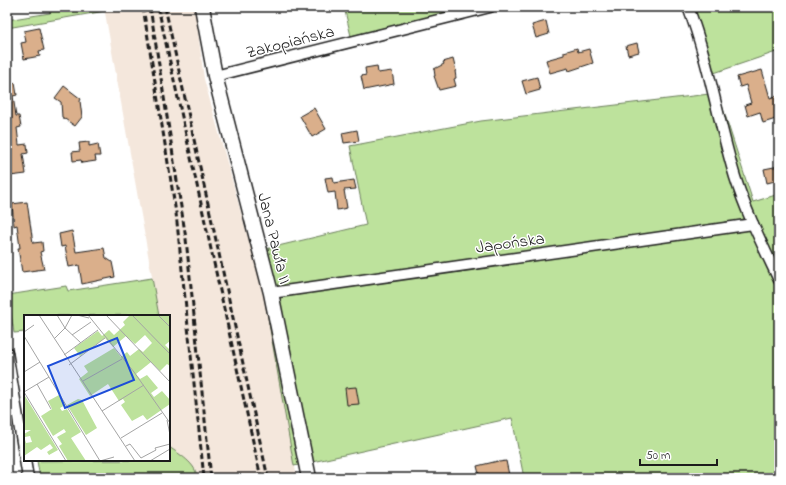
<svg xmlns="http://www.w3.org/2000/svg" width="786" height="485" viewBox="0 0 786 485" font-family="'Indie Flower',sans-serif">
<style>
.built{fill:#f4e7dc}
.green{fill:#bde29c;stroke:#6c7f5c}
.building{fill:#daaf8b;stroke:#1c1c1c}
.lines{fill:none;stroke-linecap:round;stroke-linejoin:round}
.street-casing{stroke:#1c1c1c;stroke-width:13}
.secondary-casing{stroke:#1c1c1c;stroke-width:17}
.street{stroke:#fff;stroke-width:10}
.secondary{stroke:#fff;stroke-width:14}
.rail{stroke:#1c1c1c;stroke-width:3;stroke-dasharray:6 3;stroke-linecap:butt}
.labels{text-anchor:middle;stroke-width:3;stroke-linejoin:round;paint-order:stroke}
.street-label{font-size:17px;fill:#1c1c1c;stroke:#fff}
.inset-road{fill:none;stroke:#a4a4a4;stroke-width:1}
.view{fill:#1d4ed8;fill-opacity:0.15;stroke:#1d4ed8;stroke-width:2}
.inset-edge{fill:none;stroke:#1c1c1c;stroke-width:2}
</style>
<rect width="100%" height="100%" fill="#fff"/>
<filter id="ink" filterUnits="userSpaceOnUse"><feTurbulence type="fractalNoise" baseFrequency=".025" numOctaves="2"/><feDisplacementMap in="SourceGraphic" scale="8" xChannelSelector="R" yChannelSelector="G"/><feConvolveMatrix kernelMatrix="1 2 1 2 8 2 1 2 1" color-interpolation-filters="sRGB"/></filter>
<g filter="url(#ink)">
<polygon class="built" points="104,7 195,7 204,79 264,295 297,478 197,478 197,473 189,463 169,447 169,316 159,316"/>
<g class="green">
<polygon points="50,7 104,7 105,11 7,28 7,20 50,13"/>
<polygon points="344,7 470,7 351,36"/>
<polygon points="692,7 779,7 779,51 714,73"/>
<polygon points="718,93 753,202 779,194 779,478 524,478 512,418 294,466 264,295 253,252 366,225 350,146 481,121"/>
<polygon points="152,278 159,316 141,316 140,315 25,316 25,332 14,333 8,295 66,286 68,291"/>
<path d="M 169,447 C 179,454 197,464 197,478 L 40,478 L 37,461 L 169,460 Z"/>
</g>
<g class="building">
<polygon points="546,21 549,34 536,38 532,25"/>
<polygon points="39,28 44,50 39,51 40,56 24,59 21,43 26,42 24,31"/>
<polygon points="637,43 639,52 628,55 626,46"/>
<polygon points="577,48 578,52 589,49 593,63 569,71 568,68 550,73 546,60 564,55 564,52"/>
<polygon points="453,59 456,71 455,71 456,78 454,79 456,86 439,90 434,76 435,76 434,69 444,64 443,62"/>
<polygon points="377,66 378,73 392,71 394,84 364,90 361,76 366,75 365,68"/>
<polygon points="762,70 770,98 779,95 779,118 763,123 760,112 748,116 745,105 751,103 746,85 740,87 737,77"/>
<polygon points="537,77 540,90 526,94 522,81"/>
<polygon points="15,83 17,95 13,96 16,116 19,116 21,127 17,128 19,145 27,144 28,153 23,154 26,174 10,176 9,169 7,169 7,84"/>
<polygon points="64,86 81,99 80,101 82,117 75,126 62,117 61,102 55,98"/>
<polygon points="314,108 326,129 312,137 300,116"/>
<polygon points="357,130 359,141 344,143 342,133"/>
<polygon points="89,142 89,146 98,144 100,156 95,156 96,161 82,163 81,160 73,161 72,152 80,151 79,143"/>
<polygon points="779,166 779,180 767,183 764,169"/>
<polygon points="333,177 334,183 354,180 356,189 344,190 347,208 337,210 335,192 328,193 325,178"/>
<polygon points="27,202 33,243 42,242 43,251 40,252 44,269 22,272 18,248 20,248 17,225 14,226 12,204"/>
<polygon points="72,231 76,252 104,248 106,258 112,262 115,277 82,284 79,265 69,267 65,246 61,247 59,234"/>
<polygon points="356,387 359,404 347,405 345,388"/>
<polygon points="498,461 499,462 506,461 509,475 480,478 477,466"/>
</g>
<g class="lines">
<g class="street-casing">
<g id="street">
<path d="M 688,7 C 709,62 718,121 735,177 C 746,212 763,246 779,280"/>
<polyline points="215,76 490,7"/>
<polyline points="271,293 753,224"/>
<polyline points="7,352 28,478"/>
</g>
</g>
<g class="secondary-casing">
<polyline id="secondary" points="202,7 215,76 271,293 309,478"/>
</g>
<use href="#street" class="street"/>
<use href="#secondary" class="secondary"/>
<g class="rail">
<polyline points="143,7 176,213 204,478"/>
<polyline points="150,7 186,239 211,478"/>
<polyline points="158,7 261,478"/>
<polyline points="165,7 268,478"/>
</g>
</g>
</g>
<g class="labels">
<g class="street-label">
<text transform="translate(290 41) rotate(-14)" y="6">Zakopiańska</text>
<text transform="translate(275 238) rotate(76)" y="6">Jana Pawła II</text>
<text transform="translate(510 242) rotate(-8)" y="6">Japońska</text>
</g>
</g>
<g transform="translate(24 315)">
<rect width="146" height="146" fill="#fff"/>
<path d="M 106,0 L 146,0 L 146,26 L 141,30 L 146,35 L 146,51 L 143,49 L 136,56 L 127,47 L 112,59 L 116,64 L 123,60 L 134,73 L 127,78 L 130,82 L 138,76 L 146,85 L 146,89 L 123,105 L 119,100 L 108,106 L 97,90 L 101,87 L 99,84 L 95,86 L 84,69 L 66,81 L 55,64 L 64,57 L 60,51 L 90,33 L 97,42 L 103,37 L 106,41 L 115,34 L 119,37 L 128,28 L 121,20 L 111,29 L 102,21 L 89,32 L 81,23 L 56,41 L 50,33 L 74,16 L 78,21 L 85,15 L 90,20 L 101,10 L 99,7 ZM 35,80 L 41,90 L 36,93 L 38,96 L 43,94 L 57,117 L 47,123 L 62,146 L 44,146 L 35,131 L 38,129 L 33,122 L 42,117 L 40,114 L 29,121 L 17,101 L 28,94 L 24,86 ZM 1,81 L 34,135 L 25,140 L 23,137 L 29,133 L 26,129 L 17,135 L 13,132 L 0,141 L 0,121 L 2,128 L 8,127 L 6,121 L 1,122 L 0,119 L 7,115 L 0,115 ZM 54,84 L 58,85 L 73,113 L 62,120 L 43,90 Z" fill="#bde29c"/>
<path class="inset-road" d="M 15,0 L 111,146M 33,0 L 41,13 L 57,28M 53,0 L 65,3M 64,0 L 110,57 L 146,108M 82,0 L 146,67M 108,0 L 146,39M 134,0 L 146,12M 0,17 L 10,10M 48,20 L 67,7M 0,21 L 76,146M 30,24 L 41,13 L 48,0M 40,40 L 74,15M 45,50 L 81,23M 0,57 L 16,47M 59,66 L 98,44M 13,69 L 27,94M 0,77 L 25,62M 0,77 L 42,146M 78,96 L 120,70M 143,105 L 146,120M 97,123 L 138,98M 102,131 L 106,129 L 117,143 L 132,135 L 131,133 L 146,129M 76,146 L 90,142M 126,146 L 146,134"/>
<path class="view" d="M 93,23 L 110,65 L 41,93 L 24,51 Z"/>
<rect width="146" height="146" class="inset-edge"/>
</g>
<rect width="786" height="485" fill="none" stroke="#fff" stroke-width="24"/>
<rect x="12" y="12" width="762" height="461" fill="none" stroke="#1c1c1c" stroke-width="1.5" filter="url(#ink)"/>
<path d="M640 459v6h77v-6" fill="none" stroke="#1c1c1c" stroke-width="2"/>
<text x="646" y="459" font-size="12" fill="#1c1c1c" stroke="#ffffff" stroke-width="3" paint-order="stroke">50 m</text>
</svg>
